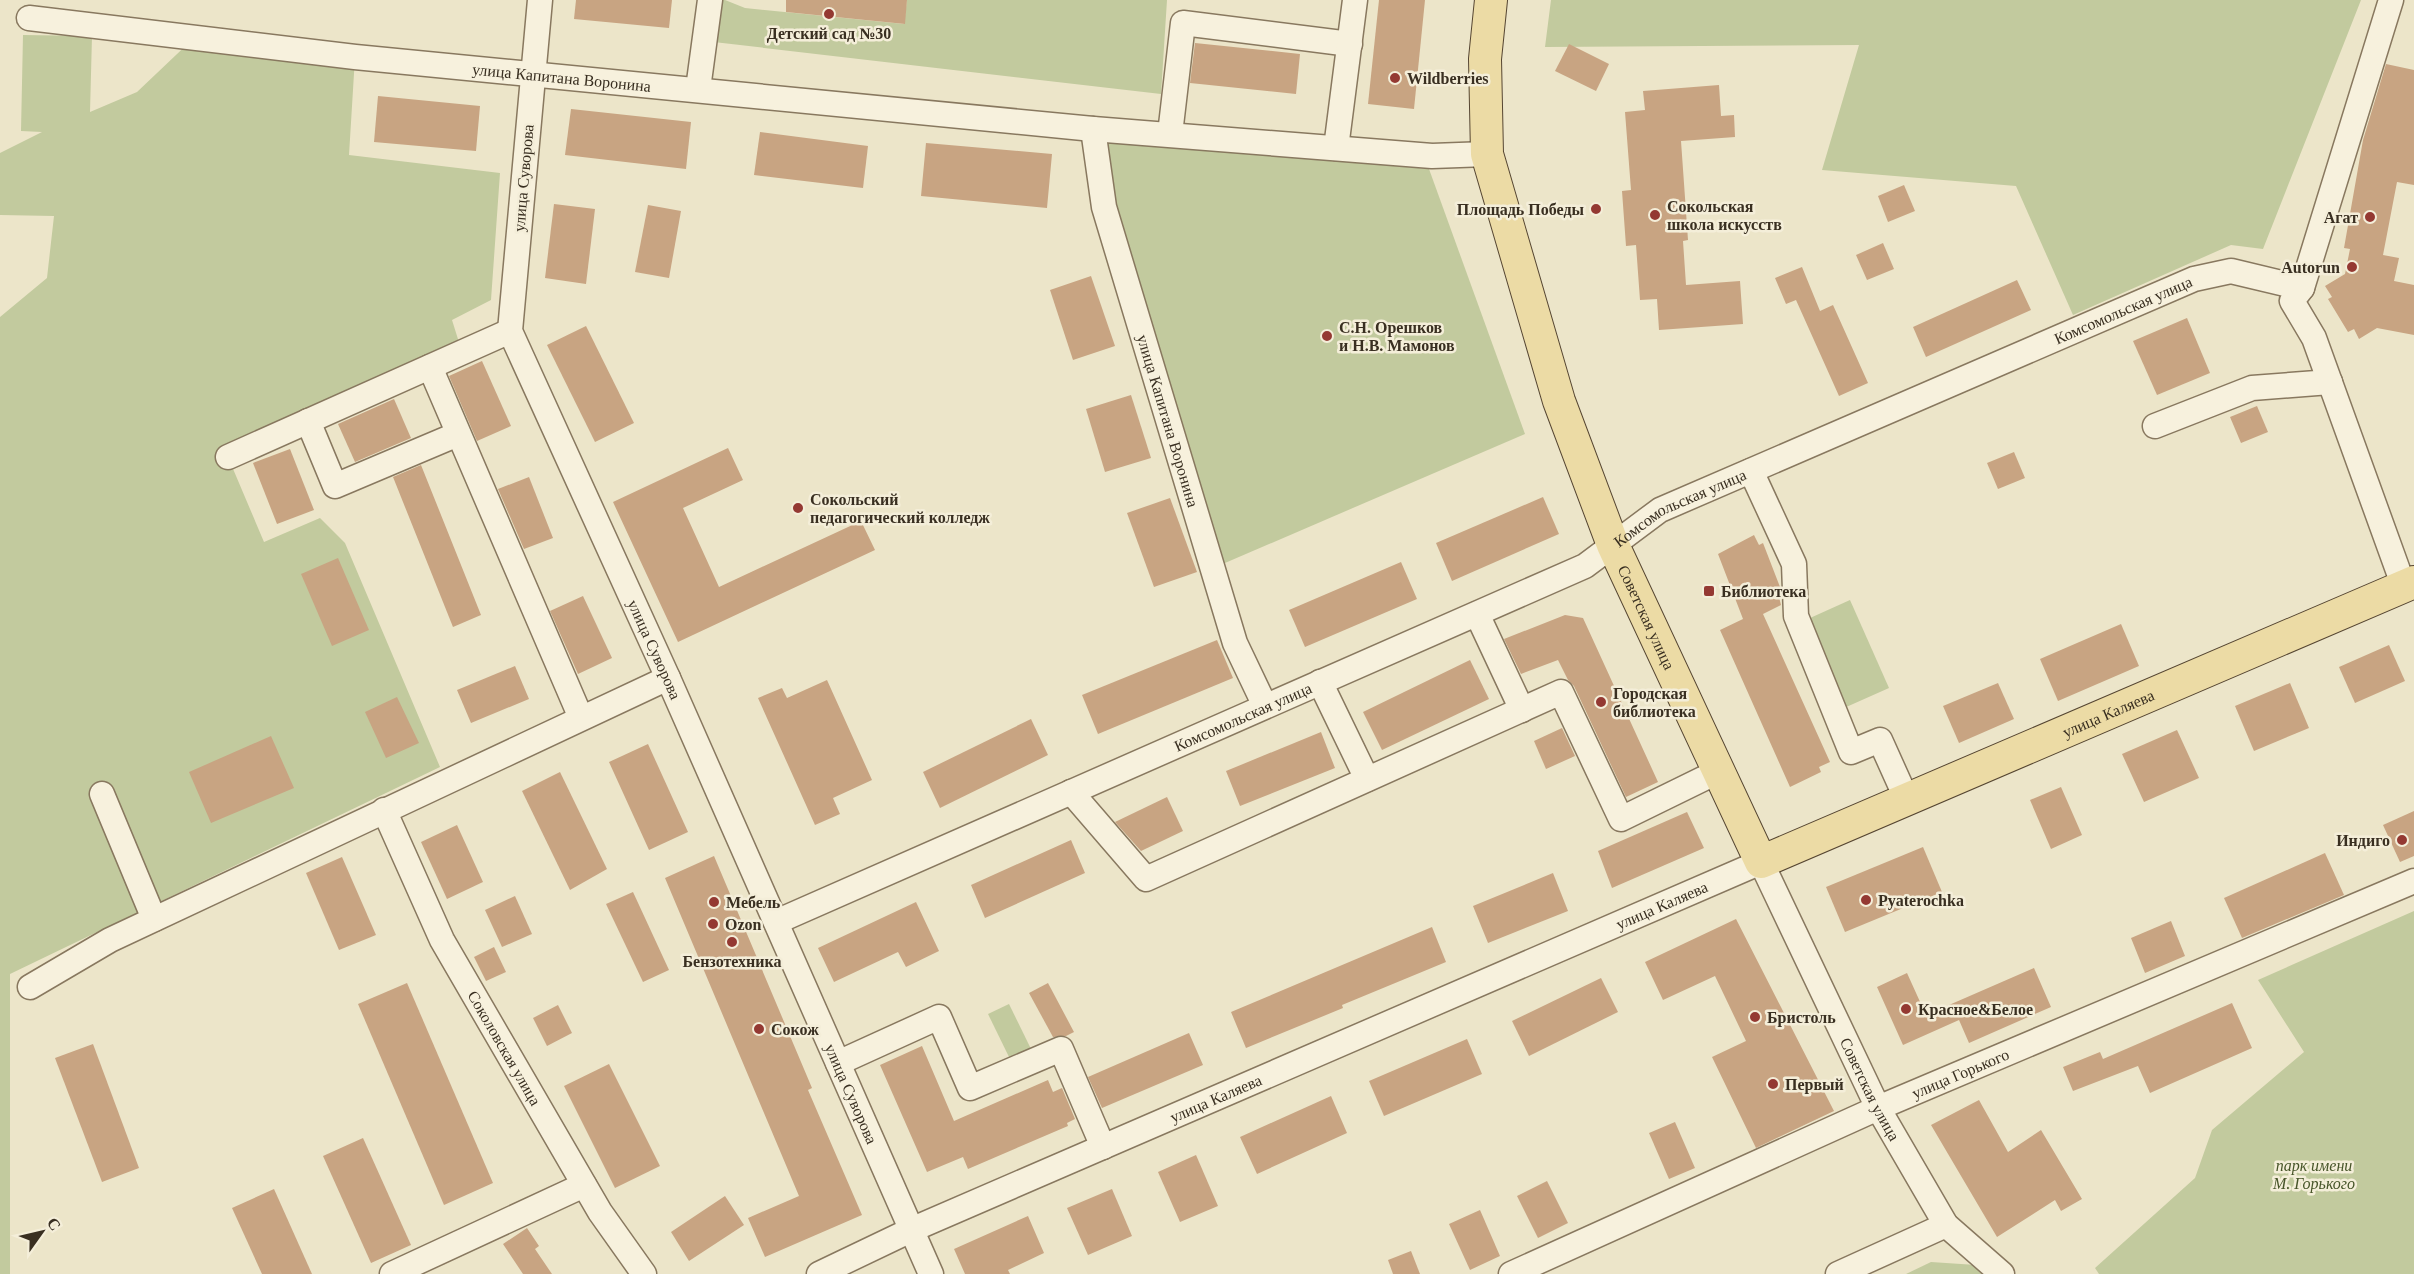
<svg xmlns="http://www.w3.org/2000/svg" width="2414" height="1274" viewBox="0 0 2414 1274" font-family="Georgia,serif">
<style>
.green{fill:#c2ca9e}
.building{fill:#c8a482}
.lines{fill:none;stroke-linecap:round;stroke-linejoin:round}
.minor-casing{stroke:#88785f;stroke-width:27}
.major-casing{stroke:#564632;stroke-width:34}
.minor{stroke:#f7f1dd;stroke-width:24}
.major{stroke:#ecdba5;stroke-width:32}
.poi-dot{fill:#943932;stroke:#f4eed9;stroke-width:2}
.labels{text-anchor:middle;stroke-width:5;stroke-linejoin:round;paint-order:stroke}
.poi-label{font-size:16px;font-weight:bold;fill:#392f21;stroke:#f4eed9;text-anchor:start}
.street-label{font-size:16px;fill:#392f21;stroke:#f4eed9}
.park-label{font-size:16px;font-style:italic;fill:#475529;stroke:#f4eed9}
</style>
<rect width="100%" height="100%" fill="#ece5c9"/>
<g class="green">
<polygon points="710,0 725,0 745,8 904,24 907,0 1167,0 1161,94 705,41"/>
<polygon points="1551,0 2361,0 2263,249 2231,245 2073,315 2016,186 1822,170 1859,45 1545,47"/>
<polygon points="23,35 92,36 90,112 137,92 196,36 355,57 349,155 500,173 491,300 452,320 462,352 228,457 264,542 320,518 345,543 440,767 10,974 10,1274 0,1274 0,317 47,278 54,216 0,215 0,153 42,132 21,131"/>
<polygon points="1107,140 1429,169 1525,434 1218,566 1112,206"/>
<polygon points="1850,600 1889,688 1835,712 1799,623"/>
<polygon points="2414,911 2414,1274 2099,1274 2095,1268 2195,1178 2212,1130 2304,1052 2258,980"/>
<polygon points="1009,1004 1031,1049 1010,1059 988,1014"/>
<polygon points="1931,1262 1976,1265 1989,1274 1906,1274"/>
</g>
<g class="building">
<polygon points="576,0 672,0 669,28 574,19"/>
<polygon points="786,0 907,0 905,24 786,12"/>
<polygon points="1379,0 1425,0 1414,109 1368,104"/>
<polygon points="1195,43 1300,54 1296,94 1190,83"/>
<polygon points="1569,44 1609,64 1596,91 1555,71"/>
<polygon points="2386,64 2414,70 2414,185 2397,182 2383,255 2399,258 2394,281 2414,285 2414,335 2377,328 2359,339 2354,329 2348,332 2328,299 2332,297 2325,286 2345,274 2350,249 2344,248 2363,140"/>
<polygon points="1719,85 1721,116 1734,115 1735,137 1681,141 1688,240 1683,241 1686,285 1740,281 1743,324 1659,330 1657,299 1640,300 1636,245 1626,246 1622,191 1631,190 1625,112 1645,110 1643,91"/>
<polygon points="378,96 480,106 476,151 374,142"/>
<polygon points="571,109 691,122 686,169 565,155"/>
<polygon points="760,132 868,146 863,188 754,175"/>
<polygon points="926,143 1052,154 1047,208 921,196"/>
<polygon points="1904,185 1915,211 1888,222 1878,196"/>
<polygon points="554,204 595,209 586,284 545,278"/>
<polygon points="648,205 681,211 669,278 635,272"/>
<polygon points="1883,243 1894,269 1867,280 1856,255"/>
<polygon points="1802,267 1820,311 1833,305 1868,383 1839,396 1796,300 1786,304 1775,278"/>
<polygon points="1091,276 1115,346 1073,360 1050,290"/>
<polygon points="2017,280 2031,310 1926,357 1913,327"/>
<polygon points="2187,318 2210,373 2157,395 2133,341"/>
<polygon points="586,326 634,423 595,442 547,345"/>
<polygon points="482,361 511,426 477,441 449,376"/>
<polygon points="1131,395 1151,458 1105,472 1086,409"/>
<polygon points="394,399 411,438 355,462 338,424"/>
<polygon points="2257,406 2268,432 2241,443 2230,417"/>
<polygon points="728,448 743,480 683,508 719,587 861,521 875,550 678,642 613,502"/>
<polygon points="290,449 314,510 277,524 253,463"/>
<polygon points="2014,452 2025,478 1998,489 1987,463"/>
<polygon points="421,465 481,615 453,627 393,477"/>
<polygon points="529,477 553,538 524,549 498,489"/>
<polygon points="1543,497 1559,534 1452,581 1436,543"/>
<polygon points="1170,498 1197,572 1154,587 1127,513"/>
<polygon points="1754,535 1759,545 1763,543 1780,587 1777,589 1781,605 1763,614 1830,762 1819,767 1821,772 1790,787 1720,630 1743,619 1718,554"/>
<polygon points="338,558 369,630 332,646 301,574"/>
<polygon points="1401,562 1417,599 1305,647 1289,610"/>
<polygon points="583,596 612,658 578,674 550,611"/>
<polygon points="1565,615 1583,618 1658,782 1626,797 1574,686 1568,680 1558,660 1521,674 1504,639"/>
<polygon points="2121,624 2139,666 2058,701 2040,659"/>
<polygon points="1217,640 1233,678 1098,734 1082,695"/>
<polygon points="2389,645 2405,681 2355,703 2339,667"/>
<polygon points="1470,660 1489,699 1382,750 1363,712"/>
<polygon points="515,666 529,699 471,723 457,690"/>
<polygon points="827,680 872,780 833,798 840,814 815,825 758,698 782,688 787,698"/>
<polygon points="1998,683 2014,719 1959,743 1943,706"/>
<polygon points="2290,683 2309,728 2254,751 2235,706"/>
<polygon points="397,697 419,743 386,758 365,712"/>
<polygon points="1031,719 1048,755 940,808 923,772"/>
<polygon points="1562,728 1575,756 1546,769 1534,741"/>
<polygon points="2177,730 2199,778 2144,802 2122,754"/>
<polygon points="1321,732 1335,768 1240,806 1226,771"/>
<polygon points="271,736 294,788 211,823 189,772"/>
<polygon points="648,744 688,832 649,850 609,762"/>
<polygon points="560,772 607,869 570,890 522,791"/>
<polygon points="2061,787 2082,835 2051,849 2030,800"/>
<polygon points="1167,797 1183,831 1141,851 1115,822"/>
<polygon points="2414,811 2414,856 2400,862 2383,825"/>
<polygon points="1687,812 1704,848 1612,888 1598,851"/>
<polygon points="457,825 483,882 447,899 421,842"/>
<polygon points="1071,840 1085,873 985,918 971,885"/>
<polygon points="1923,847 1942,892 1845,932 1826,887"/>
<polygon points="2325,853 2344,895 2242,938 2224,898"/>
<polygon points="714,856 812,1088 808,1090 862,1215 765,1257 748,1218 799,1196 665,878"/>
<polygon points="342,857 376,935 339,950 306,873"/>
<polygon points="1553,873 1568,911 1488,943 1473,906"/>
<polygon points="633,892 669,970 643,982 606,904"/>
<polygon points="515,896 532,934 502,947 485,910"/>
<polygon points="916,902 939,951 906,967 898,952 834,982 818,948"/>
<polygon points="1736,919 1834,1111 1756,1148 1712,1057 1746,1041 1715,976 1663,1000 1645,962"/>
<polygon points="2171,921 2185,956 2145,973 2131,938"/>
<polygon points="1432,927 1446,962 1342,1005 1343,1008 1246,1048 1231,1012"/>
<polygon points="494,947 506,972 486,981 474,957"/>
<polygon points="2034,968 2051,1007 1969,1043 1959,1020 1903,1045 1877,987 1907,973 1926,1015"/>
<polygon points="1601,978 1618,1012 1529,1056 1512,1021"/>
<polygon points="407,983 493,1183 444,1205 358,1004"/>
<polygon points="1048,983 1074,1032 1066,1036 1053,1037 1029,993"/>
<polygon points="2232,1003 2252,1048 2150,1093 2138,1066 2073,1091 2063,1067 2100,1052 2103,1059"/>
<polygon points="558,1005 572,1033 547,1046 533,1018"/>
<polygon points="1189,1033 1203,1065 1102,1108 1088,1077"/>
<polygon points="1467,1039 1482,1074 1384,1116 1369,1081"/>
<polygon points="93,1044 139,1168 102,1182 55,1058"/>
<polygon points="922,1046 954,1121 1048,1080 1053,1092 1062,1088 1075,1119 1067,1123 1068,1126 968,1169 963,1157 927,1172 880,1065"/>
<polygon points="609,1064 660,1166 615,1188 564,1086"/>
<polygon points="1331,1096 1347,1133 1257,1174 1240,1137"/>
<polygon points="1979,1100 2008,1152 2041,1130 2082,1199 2061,1211 2055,1200 1997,1237 1931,1125"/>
<polygon points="1675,1122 1695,1168 1669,1179 1649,1133"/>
<polygon points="363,1138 411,1245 371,1263 323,1156"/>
<polygon points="1196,1155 1218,1206 1180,1222 1158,1172"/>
<polygon points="1547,1181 1568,1223 1538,1238 1517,1196"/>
<polygon points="274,1189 312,1274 262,1274 232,1208"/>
<polygon points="1112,1189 1132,1236 1088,1255 1067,1208"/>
<polygon points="725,1196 744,1225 689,1261 671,1232"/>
<polygon points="1480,1210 1500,1256 1470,1270 1449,1224"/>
<polygon points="1028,1216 1044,1253 1008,1270 1010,1274 965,1274 954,1249"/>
<polygon points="527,1228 539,1246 535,1249 552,1274 523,1274 503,1244"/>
<polygon points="1411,1251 1420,1274 1393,1274 1388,1260"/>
</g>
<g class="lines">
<g class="minor-casing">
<g id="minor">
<path id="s1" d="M 540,0 L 510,331 L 668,678 L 931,1274"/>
<path id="s2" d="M 29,18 L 355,57 L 1093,129 L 1432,156 L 1487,154"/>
<polyline points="698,89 710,0"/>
<path id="s3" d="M 1093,129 L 1104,207 L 1235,643 L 1265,706"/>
<polyline points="1170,134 1183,23 1350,44"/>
<polyline points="1336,148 1355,0"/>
<polyline points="2302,288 2391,0"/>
<polyline points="430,367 581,718"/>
<polyline points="308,421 335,486 458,434"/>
<polyline points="2155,426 2252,388 2330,382"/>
<polyline points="228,457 510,331"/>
<polyline points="1751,471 1794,564 1796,616 1851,752 1880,740 1907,800"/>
<polyline points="1477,614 1522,710"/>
<polyline points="1320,682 1367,779"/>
<polyline points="1071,792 1146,879 1561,692 1621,819 1719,771"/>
<polyline points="102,794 154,919"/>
<path id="s4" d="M 384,810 L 442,940 L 600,1212 L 644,1274"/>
<path id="s5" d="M 776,922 L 1585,566 L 1660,510 L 2194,279 L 2231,271 L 2302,288 L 2292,301 L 2314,338 L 2404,587"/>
<polyline points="30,987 110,940 668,678"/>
<polyline points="838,1063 939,1017 970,1088 1061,1049 1103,1147"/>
<polyline points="392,1274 584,1185"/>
<path id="s6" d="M 819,1274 L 911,1230 L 1761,862 L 1878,1108 L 1946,1225 L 2002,1274"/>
<path id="s7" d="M 1511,1274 L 1878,1108 L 2414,881"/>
<polyline points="1838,1274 1946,1225"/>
</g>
</g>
<g class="major-casing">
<g id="major">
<path id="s8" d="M 1491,0 L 1485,59 L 1487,154 L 1559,401 L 1613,545 L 1761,862 L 2414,582"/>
</g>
</g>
<use href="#minor" class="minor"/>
<use href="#major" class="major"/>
</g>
<g class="poi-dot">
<circle cx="829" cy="14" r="6"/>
<circle cx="1395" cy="78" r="6"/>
<circle cx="1596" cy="209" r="6"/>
<circle cx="1655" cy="215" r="6"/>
<circle cx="2370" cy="217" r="6"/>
<circle cx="2352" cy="267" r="6"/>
<circle cx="1327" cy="336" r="6"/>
<circle cx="798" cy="508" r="6"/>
<rect x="1703" y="585" width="12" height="12" rx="3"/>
<circle cx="1601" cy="702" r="6"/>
<circle cx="2402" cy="840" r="6"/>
<circle cx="1866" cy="900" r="6"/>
<circle cx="714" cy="902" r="6"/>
<circle cx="713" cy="924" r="6"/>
<circle cx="732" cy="942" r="6"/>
<circle cx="1906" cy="1009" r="6"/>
<circle cx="1755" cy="1017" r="6"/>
<circle cx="759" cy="1029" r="6"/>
<circle cx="1773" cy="1084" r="6"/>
</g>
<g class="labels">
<g class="poi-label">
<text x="829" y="39" text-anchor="middle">Детский сад №30</text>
<text x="1407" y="84">Wildberries</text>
<text x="1667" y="212">Сокольская<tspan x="1667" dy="18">школа искусств</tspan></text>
<text x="1584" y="215" text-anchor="end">Площадь Победы</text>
<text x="2358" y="223" text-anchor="end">Агат</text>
<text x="2340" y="273" text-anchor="end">Autorun</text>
<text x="1339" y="333">С.Н. Орешков<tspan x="1339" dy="18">и Н.В. Мамонов</tspan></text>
<text x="810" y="505">Сокольский<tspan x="810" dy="18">педагогический колледж</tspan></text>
<text x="1721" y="597">Библиотека</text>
<text x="1613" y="699">Городская<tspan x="1613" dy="18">библиотека</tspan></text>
<text x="2390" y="846" text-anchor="end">Индиго</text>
<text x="1878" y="906">Pyaterochka</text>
<text x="726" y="908">Мебель</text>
<text x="725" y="930">Ozon</text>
<text x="732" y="967" text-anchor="middle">Бензотехника</text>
<text x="1918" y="1015">Красное&amp;Белое</text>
<text x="1767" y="1023">Бристоль</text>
<text x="771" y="1035">Сокож</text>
<text x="1785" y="1090">Первый</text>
</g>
<g class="street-label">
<text dy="6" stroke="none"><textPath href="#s2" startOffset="536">улица Капитана Воронина</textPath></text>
<text transform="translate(523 178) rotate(-85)" y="6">улица Суворова</text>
<text dy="6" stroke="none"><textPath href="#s5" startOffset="1482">Комсомольская улица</textPath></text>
<text dy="6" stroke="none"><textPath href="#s3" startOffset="302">улица Капитана Воронина</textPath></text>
<text dy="6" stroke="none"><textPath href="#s5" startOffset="996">Комсомольская улица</textPath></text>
<text dy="6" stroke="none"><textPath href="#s8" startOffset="645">Советская улица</textPath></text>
<text dy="6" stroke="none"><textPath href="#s1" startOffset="682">улица Суворова</textPath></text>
<text dy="6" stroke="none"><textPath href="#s8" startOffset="1293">улица Каляева</textPath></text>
<text dy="6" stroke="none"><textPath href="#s5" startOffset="510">Комсомольская улица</textPath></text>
<text dy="6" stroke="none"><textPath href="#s6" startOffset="920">улица Каляева</textPath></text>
<text dy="6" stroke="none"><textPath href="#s4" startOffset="267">Соколовская улица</textPath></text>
<text dy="6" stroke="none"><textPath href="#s7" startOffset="492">улица Горького</textPath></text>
<text dy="6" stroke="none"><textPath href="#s6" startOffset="1280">Советская улица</textPath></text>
<text dy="6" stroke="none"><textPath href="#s1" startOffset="1168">улица Суворова</textPath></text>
<text dy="6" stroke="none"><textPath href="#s6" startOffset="434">улица Каляева</textPath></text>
</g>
<g class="park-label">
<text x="2314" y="1171">парк имени<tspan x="2314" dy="18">М. Горького</tspan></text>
</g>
</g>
<g transform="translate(42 1232) rotate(56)" stroke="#f4eed9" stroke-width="4.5" paint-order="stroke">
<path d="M0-4.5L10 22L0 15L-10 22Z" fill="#392f21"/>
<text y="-9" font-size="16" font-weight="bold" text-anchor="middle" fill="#392f21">С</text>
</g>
</svg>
